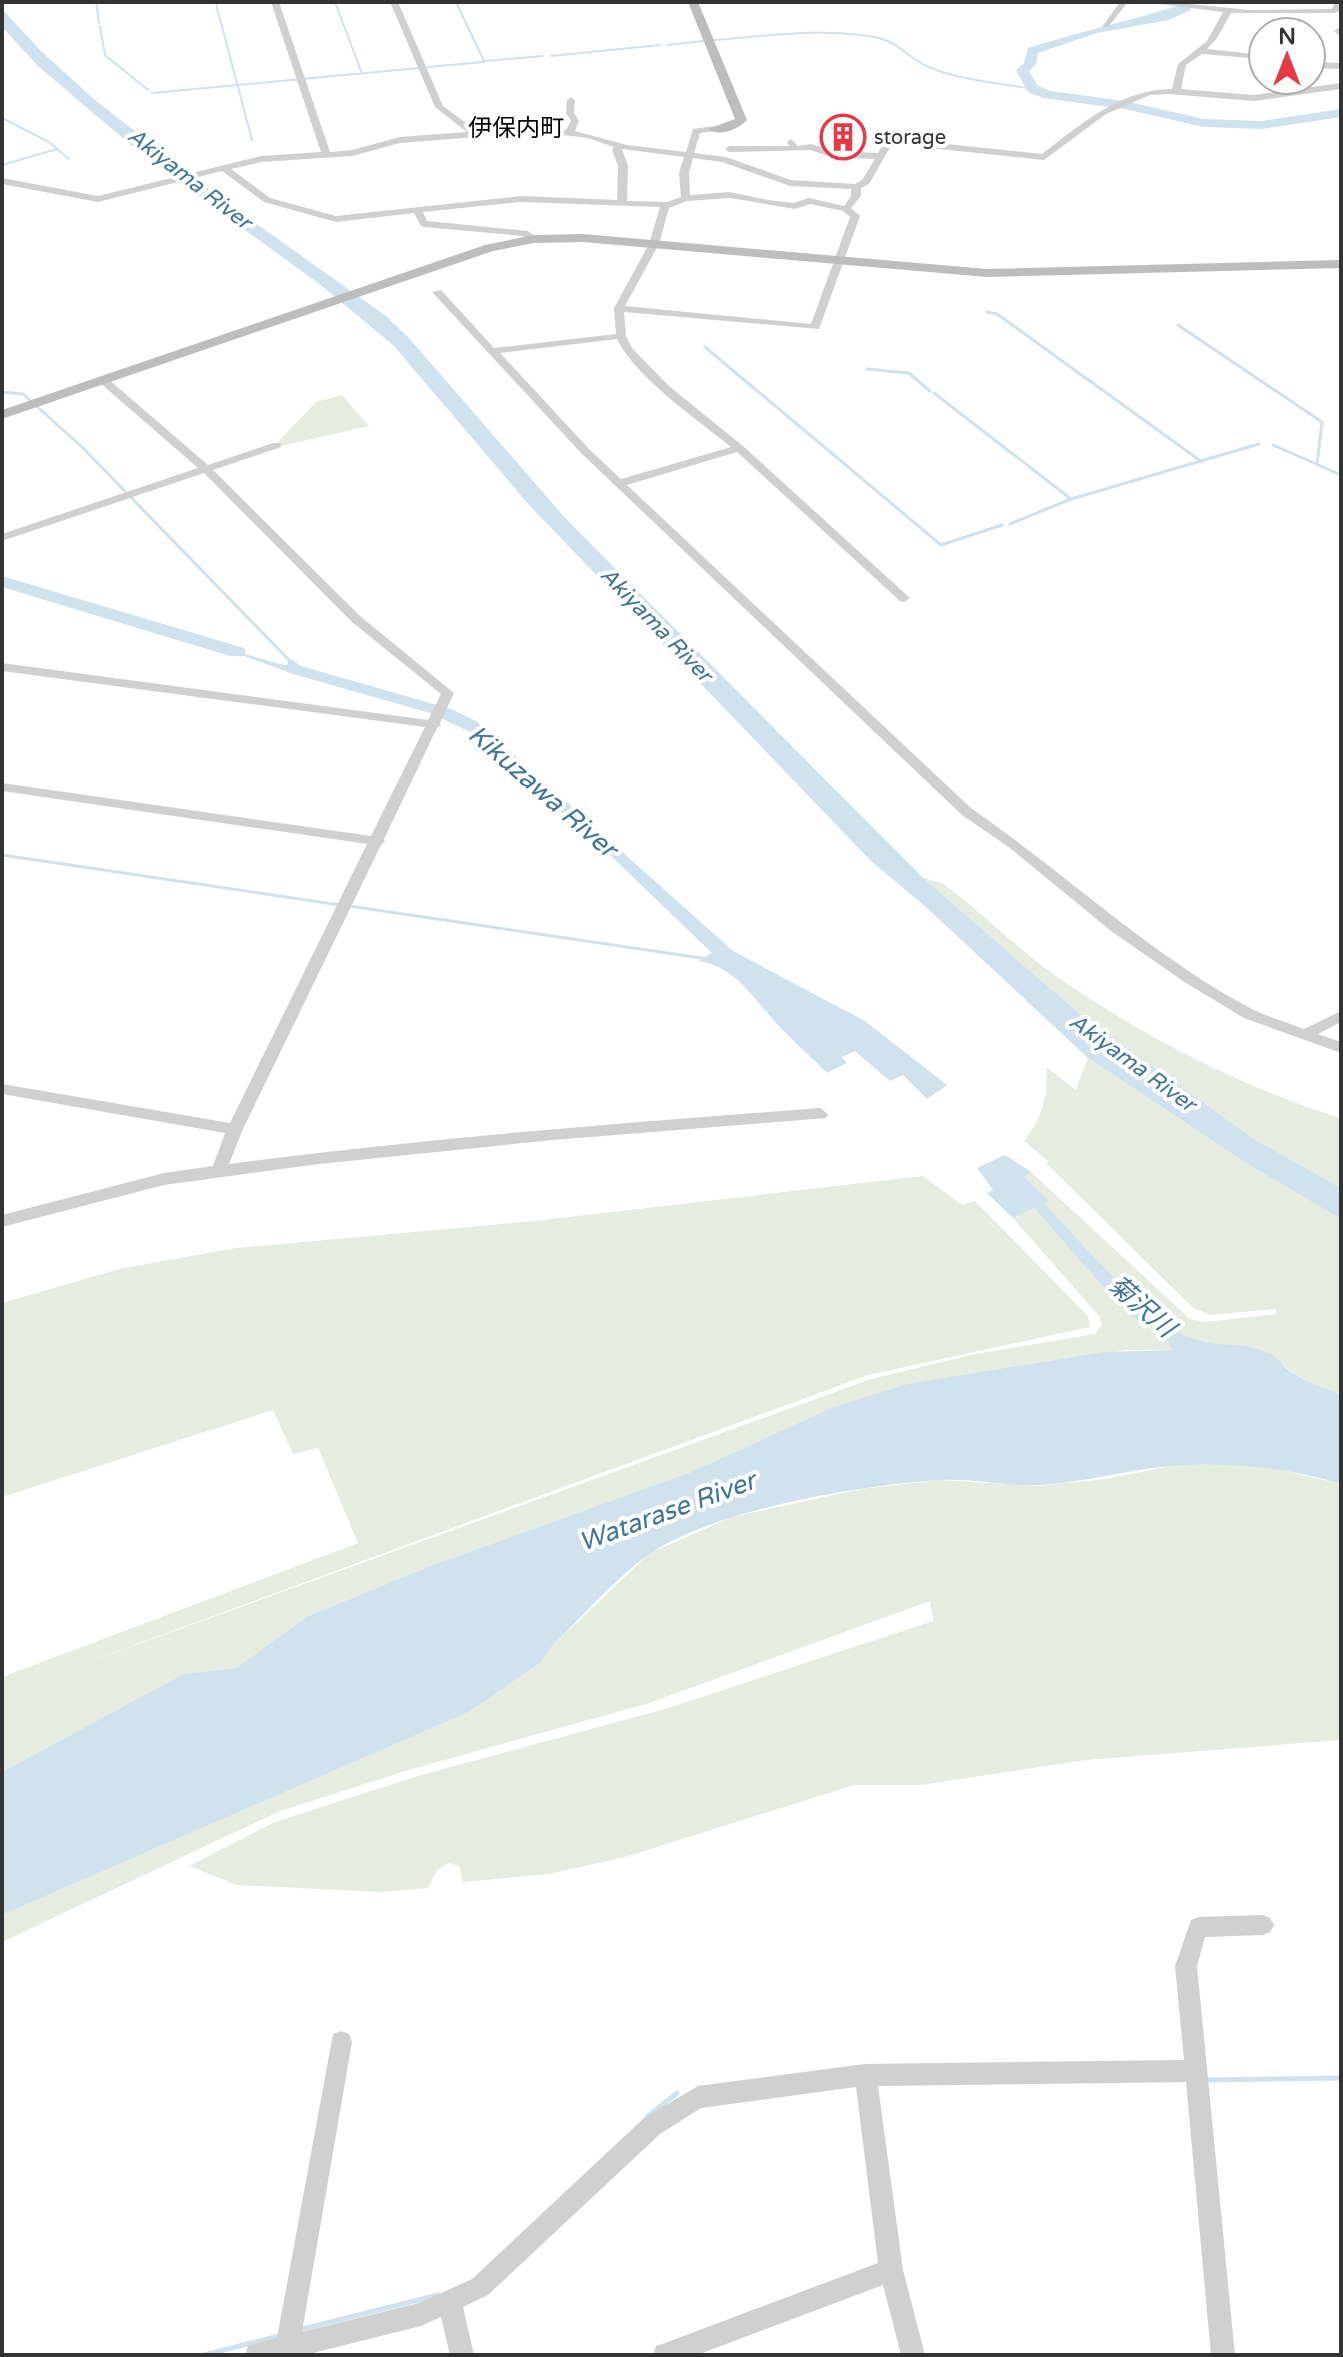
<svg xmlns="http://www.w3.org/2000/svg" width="1343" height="2357" viewBox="0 0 1343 2357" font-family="'Varela Round','Noto Sans JP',sans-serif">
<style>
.green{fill:#e6ecdf}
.water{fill:#cfe2ee}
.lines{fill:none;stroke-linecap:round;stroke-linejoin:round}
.stream-far2{stroke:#cfe2ee;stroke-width:2}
.stream-far1{stroke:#cfe2ee;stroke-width:3}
.stream{stroke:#cfe2ee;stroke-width:5}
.river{fill:#cfe2ee;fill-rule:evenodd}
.street{fill:#d0d0d0;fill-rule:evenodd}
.secondary{fill:#bdbdbd;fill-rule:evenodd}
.labels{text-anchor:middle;stroke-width:8;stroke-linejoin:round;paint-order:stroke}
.far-poi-label{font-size:20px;fill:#333;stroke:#fff;text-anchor:start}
.far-water-label{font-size:22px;font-style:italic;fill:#3f7597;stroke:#fff}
.far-quarter-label{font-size:24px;fill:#000;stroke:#fff}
.water-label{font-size:26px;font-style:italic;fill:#3f7597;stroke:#fff}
</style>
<rect width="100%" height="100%" fill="#fff"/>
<g class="green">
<polygon points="342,395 369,426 281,446 278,442 316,402"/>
<path d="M 923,878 L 942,883 C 982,912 1016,948 1056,976 C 1142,1036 1241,1087 1341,1118 L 1341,1188 L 1254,1139 L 1081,1015 Z"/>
<path d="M 1088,1058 L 1249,1165 L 1341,1219 L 1341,1394 C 1322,1388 1301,1380 1286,1367 C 1279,1362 1274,1355 1267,1352 C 1244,1342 1218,1347 1194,1340 C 1153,1327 1076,1237 1043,1204 L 1048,1201 L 1023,1176 L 1031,1172 L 1190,1319 L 1205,1322 L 1277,1314 L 1275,1309 L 1211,1315 L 1193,1308 L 1046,1163 L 1048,1161 L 1024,1141 C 1042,1118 1049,1096 1046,1067 L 1076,1090 Z"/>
<polygon points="923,1176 962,1205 975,1201 1088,1316 1090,1327 868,1375 58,1673 871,1379 975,1354 1095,1334 1102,1324 1099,1316 1013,1218 1034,1208 1124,1311 1168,1341 1174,1350 1126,1350 1034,1363 831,1408 691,1472 433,1565 308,1616 236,1668 183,1674 2,1772 2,1677 358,1543 318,1448 293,1454 273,1410 2,1497 2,1303 119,1269 236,1248 525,1222"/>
<polygon points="1229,1463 1273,1468 1341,1484 1341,1740 1086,1760 921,1785 854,1785 625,1857 549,1874 463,1882 459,1866 449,1863 437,1870 428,1888 380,1892 237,1885 189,1866 275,1822 421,1775 665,1709 933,1621 930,1601 646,1704 405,1771 278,1812 2,1942 2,1915 469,1712 540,1663 552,1646 650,1553 732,1517 861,1489 940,1480 1038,1486 1105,1479 1171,1466"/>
</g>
<g class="water">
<polygon points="2,9 42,52 95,100 226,202 386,316 408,337 567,520 923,878 1081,1015 1254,1139 1341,1188 1341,1219 1249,1165 1088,1058 928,909 871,861 529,505 394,346 322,286 146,158 38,66 2,27"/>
<path d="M 208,643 L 279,664 L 287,665 L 289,658 L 301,666 L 451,709 L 476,721 L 733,951 L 865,1021 L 947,1085 L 927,1099 L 903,1075 L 890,1081 L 855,1051 L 842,1057 L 847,1063 L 827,1073 C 811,1057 793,1041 777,1024 C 753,998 737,968 699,961 L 712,953 L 611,856 L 468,731 L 430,713 L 293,674 Z"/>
<path d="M 1005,1155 L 1031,1172 L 1024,1177 L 1049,1201 L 1044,1204 C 1081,1241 1144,1318 1189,1337 C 1214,1348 1242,1341 1267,1352 C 1275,1355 1280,1362 1286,1368 C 1301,1380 1322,1388 1341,1394 L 1341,1484 C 1286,1468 1231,1461 1174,1466 C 1130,1469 1087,1482 1042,1485 C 1008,1487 974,1478 939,1480 C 861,1485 720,1509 654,1551 C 619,1574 582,1617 552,1646 L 540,1663 L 469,1712 L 2,1915 L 2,1772 L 183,1674 L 236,1668 L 308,1616 L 433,1565 L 691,1472 L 831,1408 L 908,1384 L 1104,1352 L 1173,1350 L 1168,1341 L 1124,1311 L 1034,1208 L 1013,1218 L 987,1193 L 993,1190 L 977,1168 Z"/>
</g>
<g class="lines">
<g class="stream-far2">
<polyline points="96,2 99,23"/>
<polyline points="216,2 218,13"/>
<polyline points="335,2 361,71"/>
<polyline points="456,2 484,61 543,56"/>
<polyline points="219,15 252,140"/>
<polyline points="100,26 105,55 148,90"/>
<path d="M 714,40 C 767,36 826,27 879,38 C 900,43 911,61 931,68 C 964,81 999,83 1033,89"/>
<polyline points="667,45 704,41"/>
<polyline points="551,56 660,45"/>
<polyline points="427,67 484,62"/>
<polyline points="152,93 419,68"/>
<polyline points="2,118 49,142 69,159"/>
<polyline points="2,165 57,149"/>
</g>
<g class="stream-far1">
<polyline points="987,312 997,314 1202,462"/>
<polyline points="1178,325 1322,422 1317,464"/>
<polyline points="705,347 941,545 1002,525"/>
<polyline points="867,369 908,373"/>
<polyline points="910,374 930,391"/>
<polyline points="2,392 23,394 82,447 289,660"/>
<polyline points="934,393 1071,499"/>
<polyline points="1273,445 1341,475"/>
<polyline points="1010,524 1071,499 1259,444"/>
<polyline points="2,855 340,905"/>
<polyline points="349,906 708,959"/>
</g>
<g class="stream">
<polyline points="1203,2080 1341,2078"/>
<polyline points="647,2117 677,2093"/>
<polyline points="299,2330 438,2295"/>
<polyline points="204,2355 283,2335"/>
</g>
<g class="river">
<path d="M 1187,3 L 1191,4 L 1191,10 L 1169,20 L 1097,33 L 1038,53 L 1036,64 L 1029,71 L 1038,86 L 1051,91 L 1124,101 L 1204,119 L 1262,121 L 1341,109 L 1341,117 L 1262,129 L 1204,127 L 1124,109 L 1043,98 L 1028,92 L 1016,70 L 1024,63 L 1028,48 C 1081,31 1134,20 1187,3 Z"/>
<polygon points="2,576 244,648 246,652 244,656 230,656 2,587"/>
</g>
<g class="street">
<path d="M 271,2 L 279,2 L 330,152 L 352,150 L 400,137 L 467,132 L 435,107 L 390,2 L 398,2 L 443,106 L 477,131 L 538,126 L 566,130 L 571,121 L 566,113 L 567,100 L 571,97 L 575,100 L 574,113 L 579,121 L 575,131 L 627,145 L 686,152 L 693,129 L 714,126 L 717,127 L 717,131 L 700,133 L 694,153 L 726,157 L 791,180 L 855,184 L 862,180 L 875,159 L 832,157 L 810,150 L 729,152 L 725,149 L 729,146 L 789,146 L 787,142 L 791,139 L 798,146 L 811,144 L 833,151 L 878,153 L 886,139 L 889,138 L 1042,154 C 1081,124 1121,89 1172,89 L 1178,64 L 1207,41 L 1223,12 L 1144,2 L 1172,2 L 1249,10 L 1332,9 L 1335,2 L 1341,2 L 1339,11 L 1335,13 L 1231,13 L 1217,38 L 1207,49 L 1263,55 L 1263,59 L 1202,54 L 1186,65 L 1181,89 L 1254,95 L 1341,83 L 1341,89 L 1254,101 L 1169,94 L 1150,95 L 1106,114 L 1044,160 L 892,144 L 869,184 L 861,188 L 861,196 L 851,208 L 860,216 L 819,329 L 624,312 L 626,336 L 632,348 L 669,386 L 743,446 L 910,598 L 904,602 L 900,601 L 737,452 L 627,485 L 972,809 C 1067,874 1150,955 1252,1009 C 1268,1017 1287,1022 1304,1029 L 1341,1011 L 1341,1022 L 1318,1034 L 1341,1042 L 1341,1053 L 1244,1018 L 1186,983 L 1111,931 L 1010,848 L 962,815 L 582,454 L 432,292 L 441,290 L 494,348 L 616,334 L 614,308 L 649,244 L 660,207 L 521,202 L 423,212 L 427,221 L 528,231 L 539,239 L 534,242 L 523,236 L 424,227 L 421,226 L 414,213 L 336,222 L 264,202 L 222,171 L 98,202 L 2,184 L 2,178 L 98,196 L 261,156 L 321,152 ZM 538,132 L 588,138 L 614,147 L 612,150 L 618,166 L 617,200 L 521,196 L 336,216 L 270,198 L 231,169 L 261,162 L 352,156 L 400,143 ZM 622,149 L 684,157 L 679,173 L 681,197 L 667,202 L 627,201 L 628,166 ZM 693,158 L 722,162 L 790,186 L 851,189 L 851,196 L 844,206 L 809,198 L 794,203 L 768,200 L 730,192 L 690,195 L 689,173 ZM 730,198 L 795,209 L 810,204 L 843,211 L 850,217 L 811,324 L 625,306 L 659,244 L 669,208 L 687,201 ZM 617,339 C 635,377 698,420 731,447 L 621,479 L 590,450 L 500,353 Z"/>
<polygon points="1120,2 1128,2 1108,27 1102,27"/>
<polygon points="1338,28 1341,28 1341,37 1334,31"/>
<polygon points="1311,62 1341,63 1341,69 1311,68"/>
<path d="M 99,378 L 107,378 L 208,465 L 273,443 L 281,443 L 281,447 L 213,470 L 360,616 L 454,693 L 440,723 L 441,725 L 437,728 L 384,839 L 385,841 L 381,845 L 243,1129 L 229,1164 C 425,1138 623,1123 820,1108 L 828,1114 L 826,1118 L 553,1140 L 319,1164 L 164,1185 L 2,1227 L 2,1215 L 164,1173 L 213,1166 L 225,1133 L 2,1094 L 2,1084 L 230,1123 L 367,844 L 2,791 L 2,783 L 371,836 L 425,727 L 2,671 L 2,663 L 428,720 L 441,694 L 352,622 L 204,473 L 2,541 L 2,534 L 198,468 L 99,382 Z"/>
<polygon points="1263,1915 1270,1918 1274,1925 1270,1932 1263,1935 1205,1937 1197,1966 1235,2355 1211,2355 1186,2082 878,2086 903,2270 925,2355 901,2355 883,2285 697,2355 653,2355 656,2346 665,2343 878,2263 856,2087 701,2108 660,2134 488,2295 463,2307 474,2355 450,2355 441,2317 421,2326 305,2355 245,2355 248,2346 277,2338 333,2034 341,2031 349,2034 352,2042 302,2332 419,2303 472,2279 644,2118 698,2086 865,2064 1184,2060 1175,1966 1191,1920 1198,1917"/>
</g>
<g class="secondary">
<path d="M 688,2 L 698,2 L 747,120 C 737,130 720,137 708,129 L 735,119 Z"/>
<polygon points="583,234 987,269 1341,260 1341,268 987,277 583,242 534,243 493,251 2,419 2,410 485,245 534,235"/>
</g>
</g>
<defs>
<g id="building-ring" transform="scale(2.3)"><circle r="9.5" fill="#fff" stroke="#e63946" stroke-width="1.5"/><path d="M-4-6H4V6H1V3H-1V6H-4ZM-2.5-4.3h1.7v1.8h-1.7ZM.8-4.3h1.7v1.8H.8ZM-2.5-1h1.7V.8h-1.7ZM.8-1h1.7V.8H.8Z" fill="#e63946"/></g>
</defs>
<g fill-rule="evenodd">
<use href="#building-ring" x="843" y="137"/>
</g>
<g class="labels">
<g class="far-poi-label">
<text x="874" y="144">storage</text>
</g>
<g class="far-water-label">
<text transform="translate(190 178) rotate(38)" y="8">Akiyama River</text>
<text transform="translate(657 624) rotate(46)" y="8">Akiyama River</text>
<text transform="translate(1133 1062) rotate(36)" y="8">Akiyama River</text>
</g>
<g class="far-quarter-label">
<text x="516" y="136">伊保内町</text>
</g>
<g class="water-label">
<text transform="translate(543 791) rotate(41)" y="9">Kikuzawa River</text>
<text transform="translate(1142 1306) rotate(41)" y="9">菊沢川</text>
<text transform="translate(667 1511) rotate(-20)" y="9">Watarase River</text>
</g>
</g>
<rect width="1343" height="2357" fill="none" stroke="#333333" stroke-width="8"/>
<g transform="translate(1287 56)"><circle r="38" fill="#ffffff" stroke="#adadad" stroke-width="2"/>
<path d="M0-6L14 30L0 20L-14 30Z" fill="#e63946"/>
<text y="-12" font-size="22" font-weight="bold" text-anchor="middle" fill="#333333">N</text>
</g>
</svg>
